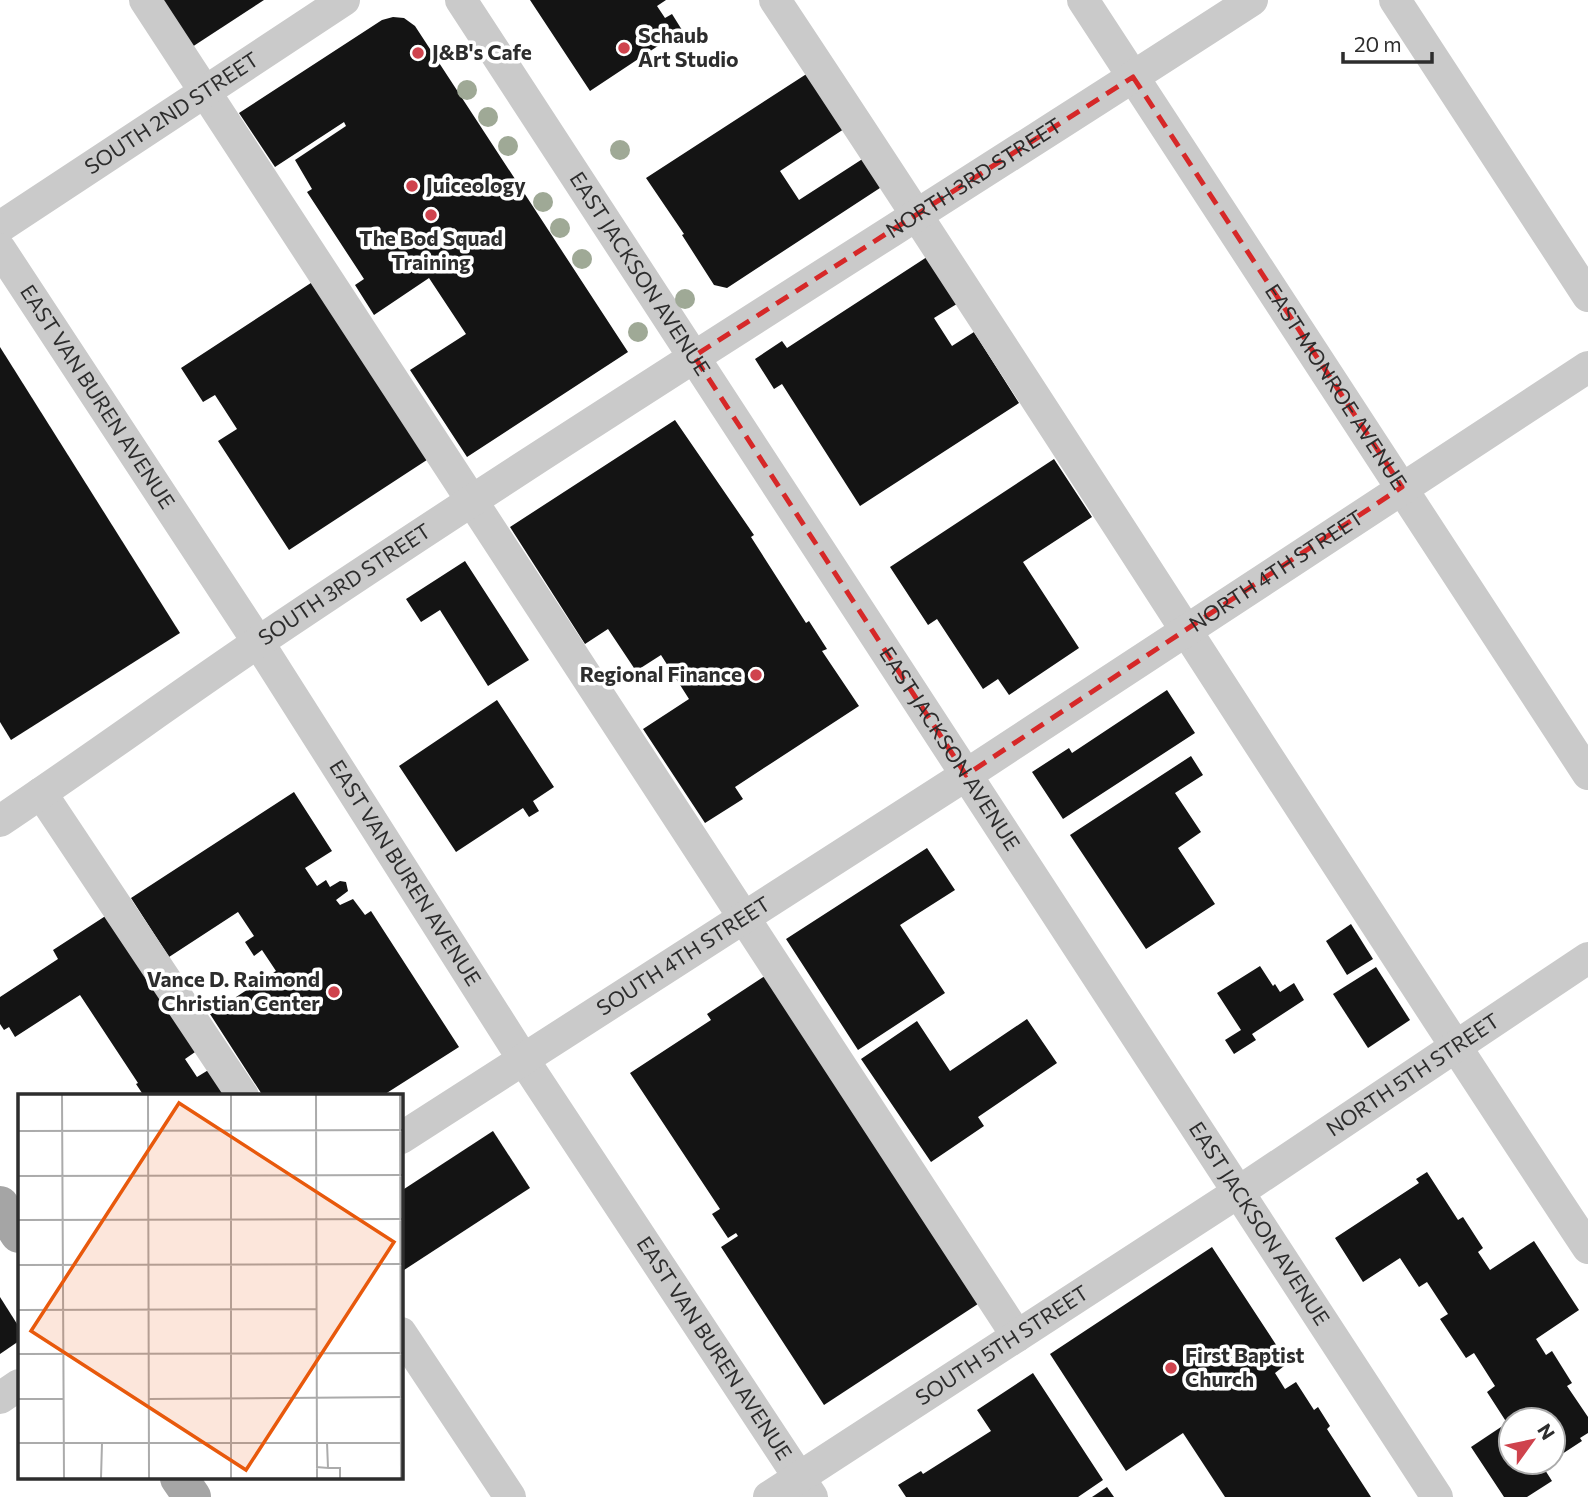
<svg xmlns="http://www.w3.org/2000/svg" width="1588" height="1497" viewBox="0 0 1588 1497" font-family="Commissioner,sans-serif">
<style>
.building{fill:#141414}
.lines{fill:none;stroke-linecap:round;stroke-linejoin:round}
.minor{stroke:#cacaca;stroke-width:32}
.major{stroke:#a5a5a5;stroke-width:38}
.tree{fill:#9fa996}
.marked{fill:none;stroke:#d62828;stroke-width:5;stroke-dasharray:14 9;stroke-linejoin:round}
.poi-dot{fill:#cf434d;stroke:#fff;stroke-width:2.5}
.labels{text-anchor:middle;stroke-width:7;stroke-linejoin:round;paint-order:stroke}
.poi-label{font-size:21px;font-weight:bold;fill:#2d2d2d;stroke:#fff;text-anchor:start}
.street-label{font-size:21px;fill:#2d2d2d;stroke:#fff}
.inset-road{fill:none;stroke:#ababab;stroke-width:2}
.view{fill:#e8590c;fill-opacity:0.15;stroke:#e8590c;stroke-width:3.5}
.inset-edge{fill:none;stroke:#2d2d2d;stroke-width:3.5}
</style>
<rect width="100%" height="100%" fill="#fff"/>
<g class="building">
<polygon points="161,0 264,0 192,47"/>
<polygon points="530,0 666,0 657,6 665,18 672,14 682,30 590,91"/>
<polygon points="393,17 404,18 415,26 628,352 467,457 410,370 466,334 429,278 374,315 355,285 364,279 307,192 312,189 295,160 346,126 344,122 275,167 239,113 382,20"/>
<polygon points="808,73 844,129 780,171 799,200 864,158 883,186 727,288 714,285 682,235 684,234 646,178"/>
<polygon points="930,255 960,302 934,318 952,346 974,332 1019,403 860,506 782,384 774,389 755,359 782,341 787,348"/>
<polygon points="320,277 436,454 289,550 218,441 237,429 215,395 203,402 181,368"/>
<polygon points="0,347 180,633 11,740 0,722"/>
<polygon points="675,420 754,535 751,537 806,623 809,621 827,649 822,651 859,706 735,787 743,799 705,823 643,729 689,699 661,655 636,671 608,629 585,644 510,527"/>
<polygon points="1054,459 1092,517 1023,562 1079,648 1009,695 998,679 983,689 937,619 928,625 890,567"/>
<polygon points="465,561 529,660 488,686 440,610 421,622 406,599"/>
<polygon points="1167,690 1195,733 1063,819 1032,772 1069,748 1072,753"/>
<polygon points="497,700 554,787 533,801 539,811 529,817 523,808 456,852 399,766"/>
<polygon points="1191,756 1203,775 1175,793 1201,832 1178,848 1215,904 1146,949 1070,835"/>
<polygon points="294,792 332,851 305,868 317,886 326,880 330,887 340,881 346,882 348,891 336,900 340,905 353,899 365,915 371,911 459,1047 382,1096 263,1096 210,1014 276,971 262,950 254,956 245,942 254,936 238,912 169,957 131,898"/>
<polygon points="927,848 955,890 900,925 945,993 858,1050 786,939"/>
<polygon points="107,915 198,1050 185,1059 197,1077 210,1069 228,1096 144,1096 136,1084 138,1083 80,995 15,1037 9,1027 4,1030 0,1024 0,997 58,959 53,950"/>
<polygon points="1351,924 1373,959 1347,975 1326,941"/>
<polygon points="1260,966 1273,986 1275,984 1280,992 1294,983 1304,1000 1252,1034 1256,1040 1234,1054 1225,1040 1241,1030 1217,993"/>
<polygon points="1376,967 1410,1020 1368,1048 1333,994"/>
<polygon points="771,972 987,1298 824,1405 721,1247 738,1236 736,1233 728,1238 712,1214 720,1209 630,1073 711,1020 707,1014"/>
<polygon points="1027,1019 1057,1063 978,1117 984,1126 931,1162 861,1059 917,1021 950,1071"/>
<polygon points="493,1131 530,1188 401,1272 401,1191"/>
<polygon points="1427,1172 1458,1220 1463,1217 1483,1248 1478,1252 1490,1270 1534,1241 1579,1310 1536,1339 1546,1355 1552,1351 1572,1383 1567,1386 1588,1417 1588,1433 1580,1438 1582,1441 1559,1456 1557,1452 1553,1455 1553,1420 1511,1420 1511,1462 1540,1462 1552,1481 1527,1497 1504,1497 1471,1447 1507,1423 1487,1392 1495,1386 1474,1353 1466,1358 1440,1319 1448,1314 1427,1282 1419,1287 1400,1258 1363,1282 1335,1238 1419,1183 1416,1179"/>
<polygon points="1212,1247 1288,1363 1275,1373 1285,1389 1296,1382 1314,1410 1318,1407 1330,1426 1327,1429 1371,1497 1225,1497 1183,1433 1126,1471 1050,1354"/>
<polygon points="0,1297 19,1327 19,1341 0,1354"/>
<polygon points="1033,1373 1103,1480 1078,1497 906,1497 898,1485 921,1471 923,1474 991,1431 977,1410"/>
<polygon points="1107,1487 1114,1497 1092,1497"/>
</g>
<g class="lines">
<g class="minor">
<polyline points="145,0 1017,1336"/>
<path id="s1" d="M 461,0 L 1437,1497"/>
<path d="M 775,0 C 1050,414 1314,834 1588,1248"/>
<path id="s2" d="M 1083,0 L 1588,774"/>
<polyline points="1395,0 1588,296"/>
<path id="s3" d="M 0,227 L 344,0"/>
<path id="s4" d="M 0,249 L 258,642 L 523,1059 L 812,1497"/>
<polyline points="41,793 243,1096"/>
<path id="s5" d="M 0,821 C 88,762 173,700 260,641 C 587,421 922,214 1252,0"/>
<path id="s6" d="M 401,1138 L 966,775 L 1588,367"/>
<polyline points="401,1333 510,1497"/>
<polyline points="0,1398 19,1385"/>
<path id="s7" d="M 769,1497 L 1237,1193 L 1588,958"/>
</g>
<g class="major">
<polyline points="0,1205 19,1234"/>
<polyline points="179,1478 192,1497"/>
</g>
</g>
<g class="tree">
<circle cx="467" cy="90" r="10"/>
<circle cx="488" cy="117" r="10"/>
<circle cx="508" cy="146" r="10"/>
<circle cx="620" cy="150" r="10"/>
<circle cx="543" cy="202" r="10"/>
<circle cx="560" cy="228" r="10"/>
<circle cx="582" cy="259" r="10"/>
<circle cx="685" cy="299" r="10"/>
<circle cx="638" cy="332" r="10"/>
</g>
<path class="marked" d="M 1133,77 L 1402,487 L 966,775 L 694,356 Z"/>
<g class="poi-dot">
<circle cx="624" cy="48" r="7"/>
<circle cx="418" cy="53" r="7"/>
<circle cx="412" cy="186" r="7"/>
<circle cx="431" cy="215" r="7"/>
<circle cx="756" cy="675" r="7"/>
<circle cx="334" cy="992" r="7"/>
<circle cx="1171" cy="1368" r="7"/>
</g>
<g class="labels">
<g class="poi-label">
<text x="638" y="43">Schaub<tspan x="638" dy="24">Art Studio</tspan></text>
<text x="432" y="60">J&amp;B's Cafe</text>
<text x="426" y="193">Juiceology</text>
<text x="431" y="246" text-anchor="middle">The Bod Squad<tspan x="431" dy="24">Training</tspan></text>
<text x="742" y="682" text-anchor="end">Regional Finance</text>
<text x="320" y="987" text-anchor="end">Vance D. Raimond<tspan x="320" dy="24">Christian Center</tspan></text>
<text x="1185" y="1363">First Baptist<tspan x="1185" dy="24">Church</tspan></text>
</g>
<g class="street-label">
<text dy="7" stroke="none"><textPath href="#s3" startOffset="206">SOUTH 2ND STREET</textPath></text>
<text dy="7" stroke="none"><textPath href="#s5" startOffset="1167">NORTH 3RD STREET</textPath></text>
<text dy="7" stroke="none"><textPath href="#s1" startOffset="327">EAST JACKSON AVENUE</textPath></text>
<text dy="7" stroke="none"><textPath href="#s2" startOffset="462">EAST MONROE AVENUE</textPath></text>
<text dy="7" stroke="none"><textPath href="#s4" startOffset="177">EAST VAN BUREN AVENUE</textPath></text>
<text dy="7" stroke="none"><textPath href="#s6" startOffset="1043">NORTH 4TH STREET</textPath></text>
<text dy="7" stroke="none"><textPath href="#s5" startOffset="418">SOUTH 3RD STREET</textPath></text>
<text dy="7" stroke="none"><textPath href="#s1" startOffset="894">EAST JACKSON AVENUE</textPath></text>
<text dy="7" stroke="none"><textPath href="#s4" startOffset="744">EAST VAN BUREN AVENUE</textPath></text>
<text dy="7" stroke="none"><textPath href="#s6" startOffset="336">SOUTH 4TH STREET</textPath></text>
<text dy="7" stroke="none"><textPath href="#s7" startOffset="770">NORTH 5TH STREET</textPath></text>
<text dy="7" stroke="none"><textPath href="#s1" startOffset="1461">EAST JACKSON AVENUE</textPath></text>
<text dy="7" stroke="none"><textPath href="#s7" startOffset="278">SOUTH 5TH STREET</textPath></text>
<text dy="7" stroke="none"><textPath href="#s4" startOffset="1311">EAST VAN BUREN AVENUE</textPath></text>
</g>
</g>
<g transform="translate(18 1094)">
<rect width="385" height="385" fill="#fff"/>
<path class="inset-road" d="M 44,1 L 46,384M 130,1 L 131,384M 213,1 L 213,384M 298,1 L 299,384M 382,1 L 383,384M 0,37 L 385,36M 0,82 L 385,81M 0,126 L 385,125M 0,171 L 385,170M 0,216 L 299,215M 0,260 L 385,259M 0,305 L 46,305M 131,305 L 385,303M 0,349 L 385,349M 298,373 L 310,374 L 309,348M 310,374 L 322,374 L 322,384M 83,384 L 84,349"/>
<path class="view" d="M 161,9 L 376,148 L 228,376 L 13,237 Z"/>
<rect width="385" height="385" class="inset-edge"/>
</g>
<g transform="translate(1532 1441) rotate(57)"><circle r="33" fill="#ffffff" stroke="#ababab" stroke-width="2"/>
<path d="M0-5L12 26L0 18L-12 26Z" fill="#cf434d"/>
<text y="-10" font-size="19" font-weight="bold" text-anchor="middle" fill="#2d2d2d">N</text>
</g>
<path d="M1343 52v10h89v-10" fill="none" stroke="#2d2d2d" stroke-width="3.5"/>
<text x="1354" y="52" font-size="21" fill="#2d2d2d" stroke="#ffffff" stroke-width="5" paint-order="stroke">20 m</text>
</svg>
